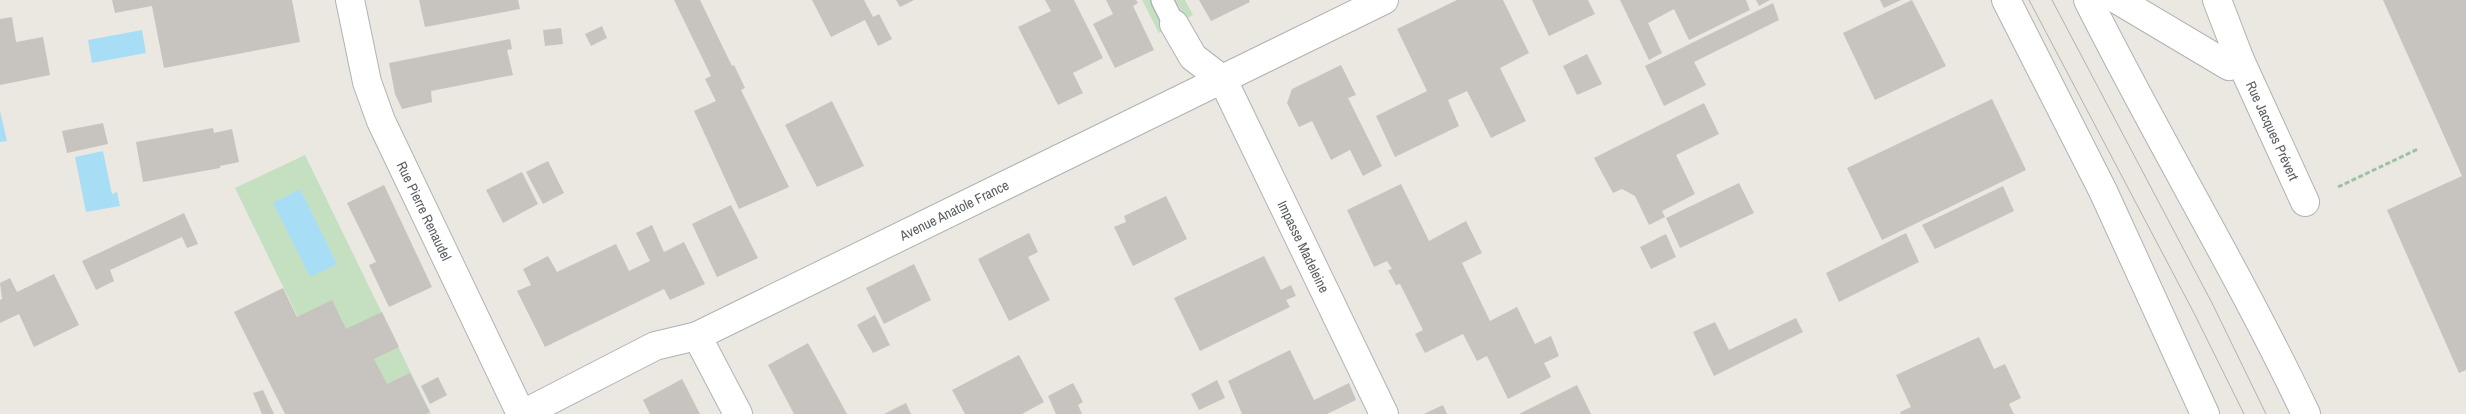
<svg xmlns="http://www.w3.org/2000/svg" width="2466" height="414" viewBox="0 0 2466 414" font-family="'Archivo Narrow',sans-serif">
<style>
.green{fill:#c5e0c0}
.water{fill:#a8def5}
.building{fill:#c7c3be}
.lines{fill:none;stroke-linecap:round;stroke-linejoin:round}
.lane-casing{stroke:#afb3b6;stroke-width:24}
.street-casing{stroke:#afb3b6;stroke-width:30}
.secondary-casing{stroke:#aeb2b6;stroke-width:30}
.path{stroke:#9cc3a1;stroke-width:3;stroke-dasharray:5 2.5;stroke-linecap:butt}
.lane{stroke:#fff;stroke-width:21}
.street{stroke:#fff;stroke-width:28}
.secondary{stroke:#fff;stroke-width:28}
.tram{stroke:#b0b1b1;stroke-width:1}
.labels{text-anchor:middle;stroke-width:4;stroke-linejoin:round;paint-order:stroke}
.street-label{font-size:14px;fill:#5a5e61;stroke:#fff}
</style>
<rect width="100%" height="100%" fill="#ebe8e2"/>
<g class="green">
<polygon points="1142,0 1150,0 1165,30 1159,33"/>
<polygon points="1176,0 1185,0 1193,15 1186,19"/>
<polygon points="305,155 431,414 345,414 235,188"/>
</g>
<g class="water">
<polygon points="142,30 146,53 92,63 88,40"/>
<polygon points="0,111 7,141 0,142"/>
<polygon points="103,151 112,194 117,192 120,206 86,212 75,157"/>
<polygon points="300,189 337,264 310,277 273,203"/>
</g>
<g class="building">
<polygon points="112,0 292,0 300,42 164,68 152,6 115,13"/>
<polygon points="419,0 518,0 520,9 425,27"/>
<polygon points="674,0 700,0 732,66 734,65 745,88 741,90 789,187 739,209 694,111 716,101 705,79 711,76"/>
<polygon points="812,0 864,0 873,17 879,14 892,39 878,46 865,20 831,37"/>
<polygon points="896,0 914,0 900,7"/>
<polygon points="1045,0 1074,0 1103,58 1073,73 1083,93 1058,105 1018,27 1051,11"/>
<polygon points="1106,0 1136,0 1138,3 1133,6 1154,50 1115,68 1093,24 1113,14"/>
<polygon points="1199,0 1249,0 1250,2 1211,21"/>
<polygon points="1457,0 1503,0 1529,53 1500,68 1526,121 1491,138 1467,91 1448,100 1459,126 1395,157 1376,116 1427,91 1397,29"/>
<polygon points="1532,0 1588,0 1595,14 1549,36"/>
<polygon points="1620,0 1746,0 1750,10 1689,40 1674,9 1648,23 1662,53 1649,60"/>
<polygon points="1756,0 1770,0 1759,6"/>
<polygon points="1880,0 1901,0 1884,8"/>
<polygon points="1912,0 1946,66 1875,100 1843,33"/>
<polygon points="2383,0 2466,0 2466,370 2459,373 2387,210 2462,176"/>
<polygon points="1773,3 1779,20 1694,62 1706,85 1664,106 1645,66"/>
<polygon points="12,17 16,42 43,37 50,75 0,85 0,19"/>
<polygon points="602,26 607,38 591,46 585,34"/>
<polygon points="561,28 563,44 545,46 543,30"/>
<polygon points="510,39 512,49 507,50 513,75 431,91 432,102 402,109 395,94 389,63"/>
<polygon points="1587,54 1602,84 1577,95 1563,66"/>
<polygon points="1341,65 1356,95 1348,98 1382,166 1363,176 1350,150 1331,160 1312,121 1299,127 1287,103 1292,89"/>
<polygon points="1992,99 2026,170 1882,240 1847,168"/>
<polygon points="832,101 864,166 817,187 785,125"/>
<polygon points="1704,103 1719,134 1676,155 1695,194 1662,211 1665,217 1649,225 1635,196 1622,189 1613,193 1594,158"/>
<polygon points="103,123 108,144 67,153 62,131"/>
<polygon points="213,128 214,133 232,129 239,162 220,166 220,168 143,182 136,142"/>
<polygon points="548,161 564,193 543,204 526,172"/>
<polygon points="522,172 538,204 503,223 486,190"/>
<polygon points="1739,183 1754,213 1680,248 1666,218"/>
<polygon points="1401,184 1429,241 1466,221 1482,253 1462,263 1490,321 1517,307 1535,344 1551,336 1559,356 1544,363 1551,377 1508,399 1487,356 1477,361 1463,334 1425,353 1415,334 1423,330 1400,284 1396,285 1388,270 1392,269 1387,261 1374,267 1347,210"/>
<polygon points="384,185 432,287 389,307 369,265 376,262 347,203"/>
<polygon points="2003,186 2014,211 1935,249 1922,225"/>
<polygon points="1166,196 1187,239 1133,266 1114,227 1126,222 1124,216"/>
<polygon points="731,205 758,258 717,277 692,224"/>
<polygon points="184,213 198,244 187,248 182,237 110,270 114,281 96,290 82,261"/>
<polygon points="652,225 664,252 684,242 705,284 670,300 664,289 545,347 517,291 531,285 523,269 548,256 557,272 616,244 629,271 650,261 636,233"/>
<polygon points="1029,233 1038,252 1028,257 1050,300 1009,321 978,259"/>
<polygon points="1906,233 1919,262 1839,302 1826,273"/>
<polygon points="1666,234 1676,257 1651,269 1640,247"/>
<polygon points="1264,256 1281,290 1291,285 1296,296 1286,300 1290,307 1200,351 1174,298"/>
<polygon points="914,264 931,300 884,324 866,288"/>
<polygon points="54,274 79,325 34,347 19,314 0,323 0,300 2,299 0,283 10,278 17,292"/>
<polygon points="283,288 297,317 332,300 346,329 382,312 399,347 374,359 387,384 410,373 430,412 426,414 285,414 234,312"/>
<polygon points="875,315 890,345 873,353 857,325"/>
<polygon points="1796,318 1803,332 1714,376 1693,332 1715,322 1729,350"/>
<polygon points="1979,337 1994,369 2005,364 2021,398 2009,404 2014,414 1901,414 1900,412 1911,407 1896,375"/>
<polygon points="808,343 847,414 794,414 768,365"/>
<polygon points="1290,350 1314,400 1349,383 1356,400 1327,414 1242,414 1228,381"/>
<polygon points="1019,355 1044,402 1022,414 965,414 952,390"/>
<polygon points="438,377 447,395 430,404 421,386"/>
<polygon points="682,379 700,414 650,414 643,400"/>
<polygon points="1217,380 1225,398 1199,410 1191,394"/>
<polygon points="1073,383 1083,402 1078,405 1082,414 1056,414 1048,396"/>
<polygon points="1577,385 1591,414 1519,414"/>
<polygon points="263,390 274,414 262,414 253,393"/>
<polygon points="906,403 911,414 884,414"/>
<polygon points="1443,405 1447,414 1424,414"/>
</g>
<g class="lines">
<g class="lane-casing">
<polyline id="lane" points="1162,0 1174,24"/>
</g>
<g class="street-casing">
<g id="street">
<path id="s1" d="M 350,0 L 367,82 L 381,121 L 521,414"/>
<polyline points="2118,0 2229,66 2240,60"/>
<path id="s2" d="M 2217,0 L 2240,60 L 2305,202"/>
<path id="s3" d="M 1174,24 L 1193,57 L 1223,80 L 1384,414"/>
<polyline points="697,336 738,414"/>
<path id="s4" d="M 523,414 L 655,346 L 697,336 L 1384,0"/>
</g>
</g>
<g class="secondary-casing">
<g id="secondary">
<polyline points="2006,0 2103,191 2205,414"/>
<path d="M 2088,0 C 2158,140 2239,273 2306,414"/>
</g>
</g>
<polyline class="path" points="2338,187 2418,149"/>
<use href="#lane" class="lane"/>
<use href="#street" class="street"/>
<use href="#secondary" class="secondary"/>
<g class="tram">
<polyline points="2029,0 2194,313 2244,414"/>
<polyline points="2052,0 2212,303 2266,414"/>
</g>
</g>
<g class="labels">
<g class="street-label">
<text dy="5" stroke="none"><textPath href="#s2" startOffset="142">Rue Jacques Prévert</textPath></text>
<text dy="5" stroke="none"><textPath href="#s1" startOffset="225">Rue Pierre Renaudel</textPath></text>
<text dy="5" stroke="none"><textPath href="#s4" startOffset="478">Avenue Anatole France</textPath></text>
<text dy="5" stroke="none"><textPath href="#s3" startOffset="261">Impasse Madeleine</textPath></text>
</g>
</g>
</svg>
